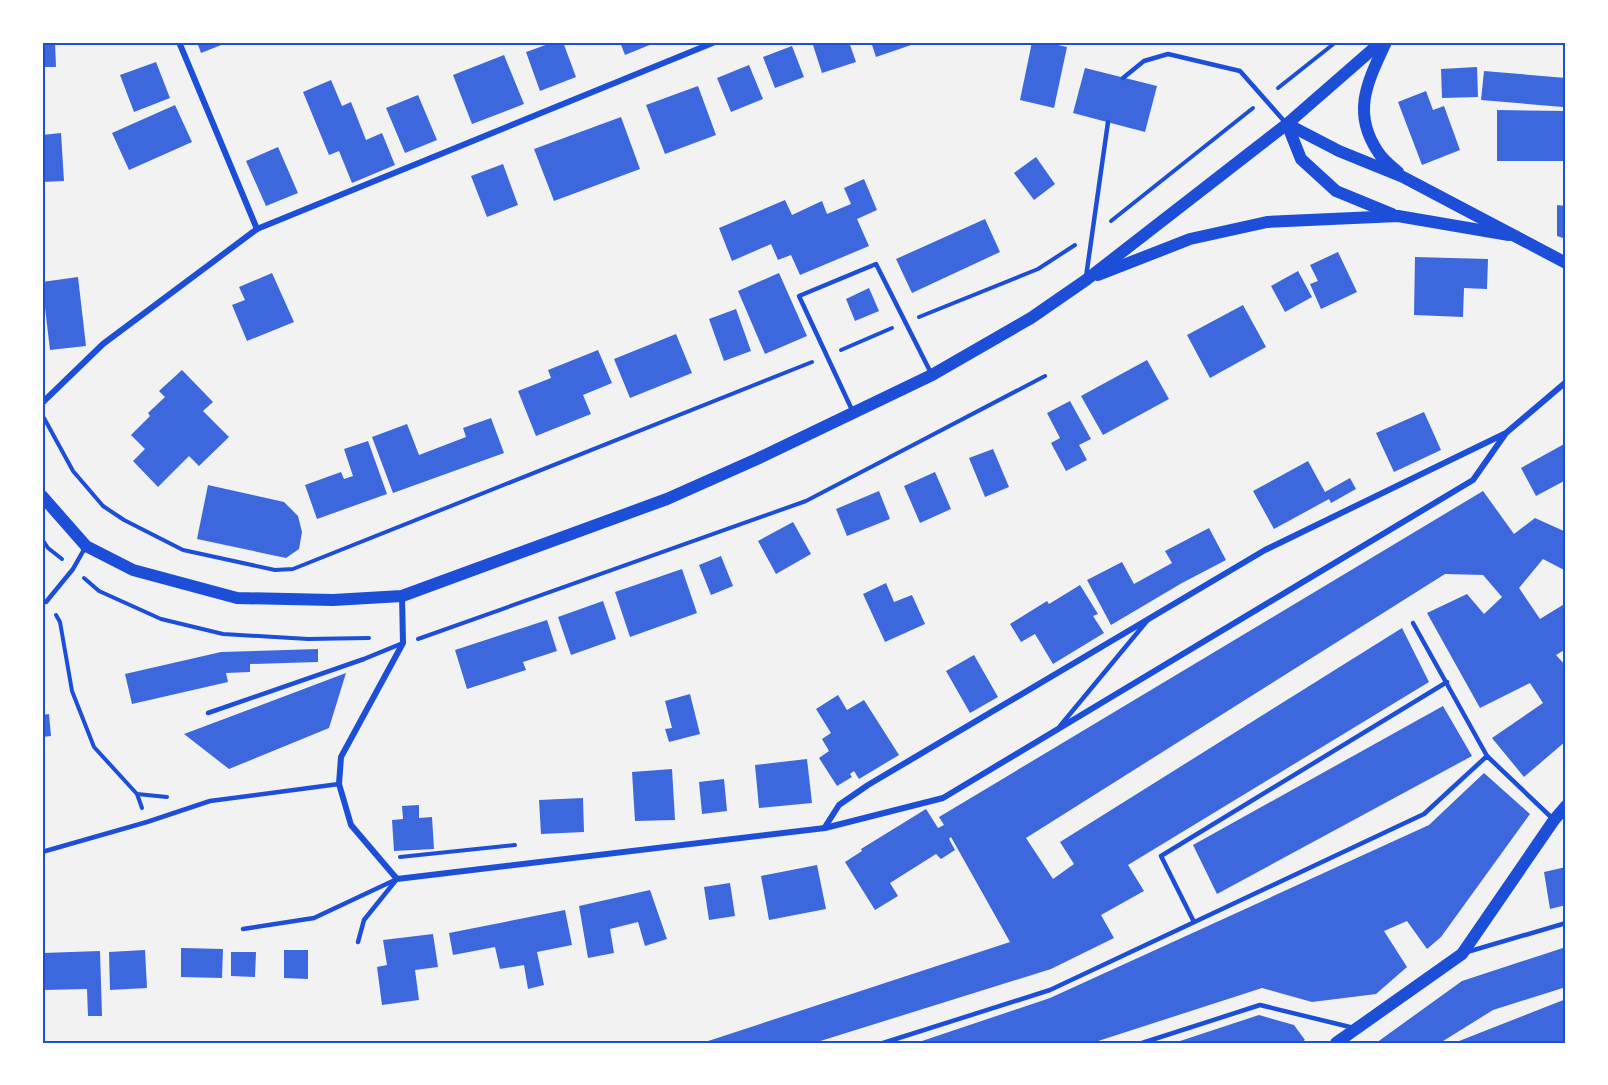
<svg xmlns="http://www.w3.org/2000/svg" width="1608" height="1085" viewBox="0 0 1608 1085" font-family="'Fira Sans Condensed',sans-serif">
<style>
.building{fill:#3d67dc}
.lines{fill:none;stroke-linecap:round;stroke-linejoin:round}
.path{stroke:#1d4ed8;stroke-width:4}
.service{stroke:#1d4ed8;stroke-width:4.5}
.minor{stroke:#1d4ed8;stroke-width:6}
.secondary{stroke:#1d4ed8;stroke-width:12}
.neatline{fill:none;stroke:#1d4ed8;stroke-width:2}
</style>
<rect width="100%" height="100%" fill="#f2f2f2"/>
<g class="building">
<polygon points="42,42 55,42 56,67 42,67"/>
<polygon points="197,42 229,42 201,53"/>
<polygon points="554,42 563,42 576,77 540,91 526,52"/>
<polygon points="620,42 657,42 625,55"/>
<polygon points="812,42 849,42 856,62 822,73"/>
<polygon points="871,42 920,42 876,57"/>
<polygon points="1032,42 1044,42 1067,47 1054,108 1020,100"/>
<polygon points="792,46 804,77 775,88 763,57"/>
<polygon points="504,55 524,104 472,124 453,75"/>
<polygon points="156,62 170,98 134,112 120,75"/>
<polygon points="749,65 763,99 731,112 717,78"/>
<polygon points="1477,67 1478,97 1442,98 1441,69"/>
<polygon points="1085,68 1157,86 1145,132 1073,113"/>
<polygon points="1484,71 1566,78 1563,107 1481,100"/>
<polygon points="331,80 342,106 351,102 366,140 382,133 395,165 352,183 339,151 329,155 303,92"/>
<polygon points="698,86 716,135 665,154 646,105"/>
<polygon points="1426,91 1433,110 1444,106 1460,150 1422,165 1398,102"/>
<polygon points="418,95 437,140 405,153 386,108"/>
<polygon points="175,105 192,142 129,170 112,133"/>
<polygon points="1497,110 1566,111 1566,161 1497,161"/>
<polygon points="621,117 640,169 554,201 534,149"/>
<polygon points="61,133 64,181 42,182 42,135"/>
<polygon points="278,147 298,193 266,206 246,161"/>
<polygon points="1036,157 1055,184 1034,200 1014,173"/>
<polygon points="503,164 518,205 487,217 471,176"/>
<polygon points="864,179 877,210 857,219 869,246 800,275 791,255 778,260 771,244 732,261 719,228 785,200 792,215 822,201 827,214 851,204 844,188"/>
<polygon points="1557,205 1566,206 1566,239 1557,236"/>
<polygon points="985,219 1000,252 912,293 896,259"/>
<polygon points="1338,252 1357,292 1321,309 1310,284 1318,281 1310,265"/>
<polygon points="1415,257 1488,259 1487,289 1464,288 1463,317 1414,315"/>
<polygon points="1298,271 1312,297 1285,312 1271,286"/>
<polygon points="272,273 294,322 247,341 232,305 245,300 239,287"/>
<polygon points="779,273 807,336 765,354 738,291"/>
<polygon points="78,277 86,346 50,350 42,282"/>
<polygon points="869,288 879,311 855,321 846,299"/>
<polygon points="1243,305 1266,347 1210,378 1187,335"/>
<polygon points="736,309 751,351 724,361 709,319"/>
<polygon points="676,334 692,373 630,398 614,359"/>
<polygon points="598,350 612,383 583,395 591,414 536,436 518,391 551,378 548,370"/>
<polygon points="1147,360 1169,399 1103,435 1081,396"/>
<polygon points="182,370 213,402 203,411 229,437 199,466 189,456 158,487 133,461 145,449 131,435 150,416 148,413 165,397 159,391"/>
<polygon points="1070,401 1091,439 1079,445 1087,460 1066,471 1051,443 1060,438 1047,413"/>
<polygon points="1424,412 1441,450 1394,472 1376,433"/>
<polygon points="491,418 504,453 393,493 372,437 407,424 419,455 466,437 463,428"/>
<polygon points="368,441 387,494 317,519 305,485 341,472 344,479 353,476 344,449"/>
<polygon points="1566,443 1566,480 1536,496 1521,468"/>
<polygon points="993,449 1009,487 985,497 969,458"/>
<polygon points="1308,461 1325,492 1350,478 1356,489 1331,503 1329,499 1274,529 1253,491"/>
<polygon points="935,472 951,509 920,523 904,486"/>
<polygon points="208,485 284,502 298,516 302,532 299,549 286,558 197,539"/>
<polygon points="879,491 890,519 847,536 836,509"/>
<polygon points="1483,491 1514,534 1535,518 1566,532 1566,571 1543,559 1519,588 1540,619 1566,603 1566,649 1556,655 1566,666 1566,741 1524,777 1492,738 1543,703 1530,683 1480,708 1427,613 1467,594 1484,614 1502,597 1483,575 1445,574 1026,838 1053,879 1074,864 1060,842 1402,628 1429,682 1128,865 1144,891 1101,915 1114,938 1051,969 814,1043 702,1043 1010,942 951,837 949,839 955,850 941,859 936,854 890,883 898,896 875,910 845,862 862,851 861,849 926,809 938,828 944,825 939,817"/>
<polygon points="793,522 811,554 776,574 758,541"/>
<polygon points="1209,528 1226,560 1182,583 1111,625 1087,580 1122,562 1134,584 1172,563 1165,551"/>
<polygon points="721,556 733,586 711,595 699,565"/>
<polygon points="682,569 697,613 630,637 615,592"/>
<polygon points="886,583 894,602 912,595 925,624 885,642 863,594"/>
<polygon points="1080,585 1098,614 1093,616 1104,633 1053,664 1035,634 1021,642 1010,624 1047,601 1049,604"/>
<polygon points="603,601 616,639 571,655 558,617"/>
<polygon points="42,611 44,611 45,626 42,627"/>
<polygon points="547,620 557,651 523,662 526,670 467,689 455,650"/>
<polygon points="318,649 318,662 250,664 250,672 226,673 228,682 132,704 125,674 221,652"/>
<polygon points="974,655 998,697 970,713 946,671"/>
<polygon points="346,673 329,728 229,769 184,734"/>
<polygon points="690,694 700,734 669,742 665,729 672,728 665,701"/>
<polygon points="838,695 847,710 864,700 899,755 859,779 854,771 850,774 852,777 837,786 819,758 829,751 822,739 831,733 816,709"/>
<polygon points="1443,706 1472,756 1217,894 1193,845"/>
<polygon points="49,714 51,736 42,737 42,715"/>
<polygon points="807,759 812,803 759,808 755,765"/>
<polygon points="672,769 675,820 635,821 632,772"/>
<polygon points="1484,773 1530,814 1441,937 1427,949 1407,921 1384,931 1407,967 1376,994 1312,1002 1262,988 1092,1043 916,1043 1050,998 1429,825"/>
<polygon points="724,779 727,811 702,814 699,782"/>
<polygon points="583,798 584,832 541,834 539,800"/>
<polygon points="419,805 419,818 432,817 434,849 394,851 392,820 403,819 402,806"/>
<polygon points="817,865 826,909 769,920 761,876"/>
<polygon points="1566,867 1566,905 1550,909 1544,872"/>
<polygon points="730,883 735,916 709,920 704,887"/>
<polygon points="650,890 667,939 645,946 638,922 610,929 614,953 588,958 579,906"/>
<polygon points="565,910 572,945 537,952 544,985 528,989 524,965 500,969 495,947 453,955 449,933"/>
<polygon points="433,934 438,967 415,970 419,1000 382,1005 377,967 387,965 383,940"/>
<polygon points="1566,947 1566,987 1493,1010 1440,1043 1376,1043 1462,981"/>
<polygon points="181,948 223,949 222,978 181,977"/>
<polygon points="145,950 147,988 110,990 109,952"/>
<polygon points="284,950 308,950 308,979 284,978"/>
<polygon points="100,951 102,1016 88,1016 87,989 44,990 43,953"/>
<polygon points="231,952 256,952 255,977 231,976"/>
<polygon points="1566,999 1566,1043 1454,1043"/>
<polygon points="1259,1015 1294,1025 1305,1040 1300,1043 1174,1043"/>
</g>
<g class="lines">
<g class="path">
<polyline points="1278,88 1336,42"/>
<polyline points="1111,221 1253,108"/>
<polyline points="919,317 1038,269 1075,245"/>
<polyline points="841,350 892,328"/>
<polyline points="44,418 73,471 103,506 124,520 183,550 275,570 293,569 812,362"/>
<polyline points="42,539 48,548 62,559"/>
<polyline points="84,578 99,591 161,619 223,634 308,639 369,638"/>
<polyline points="56,615 60,622 72,691 94,747 137,794 167,797"/>
<polyline points="418,639 806,501 1045,376"/>
<polyline points="137,794 142,808"/>
<polyline points="400,857 515,845"/>
</g>
<g class="service">
<polyline points="1123,78 1144,61 1168,54 1240,71 1285,122"/>
<polyline points="1086,277 1108,122"/>
<polyline points="853,412 799,296 876,264 932,375"/>
<polyline points="42,602 46,602 73,569 86,546"/>
<polyline points="1413,623 1487,756"/>
<polyline points="208,713 364,659 403,643"/>
<polyline points="1060,726 1147,621"/>
<polyline points="42,852 147,822 210,801 339,784"/>
<polyline points="1194,922 1161,856 1447,682"/>
<polyline points="243,929 314,918 397,879 364,920 358,942"/>
<polyline points="1467,952 1566,923"/>
<polyline points="883,1043 1050,990 1424,814 1487,756 1552,818"/>
<polyline points="1142,1043 1260,1005 1354,1028"/>
</g>
<g class="minor">
<polyline points="179,42 257,229"/>
<polyline points="42,403 103,344 257,229 715,42"/>
<polyline points="402,596 403,643 341,757 339,784 351,825 397,879 825,828 943,798 1473,480 1506,433 1566,382"/>
<polyline points="825,827 839,805 868,785 1265,550 1504,434"/>
</g>
<g class="secondary">
<path d="M 1386,42 C 1368,81 1351,112 1378,152 C 1383,160 1391,166 1398,172"/>
<polyline points="1287,124 1339,151 1403,177 1566,263"/>
<polyline points="1287,124 1301,159 1336,191 1392,214"/>
<polyline points="1098,275 1190,239 1267,222 1398,216 1509,235"/>
<polyline points="42,496 86,546 133,570 237,598 333,600 402,596 667,499 757,459 932,375 1031,318 1086,280 1287,124 1381,42"/>
<polyline points="1336,1043 1462,954 1554,820 1566,806"/>
</g>
</g>
<rect width="1608" height="1085" fill="none" stroke="#ffffff" stroke-width="87"/>
<rect x="44" y="44" width="1520" height="998" class="neatline"/>
</svg>
